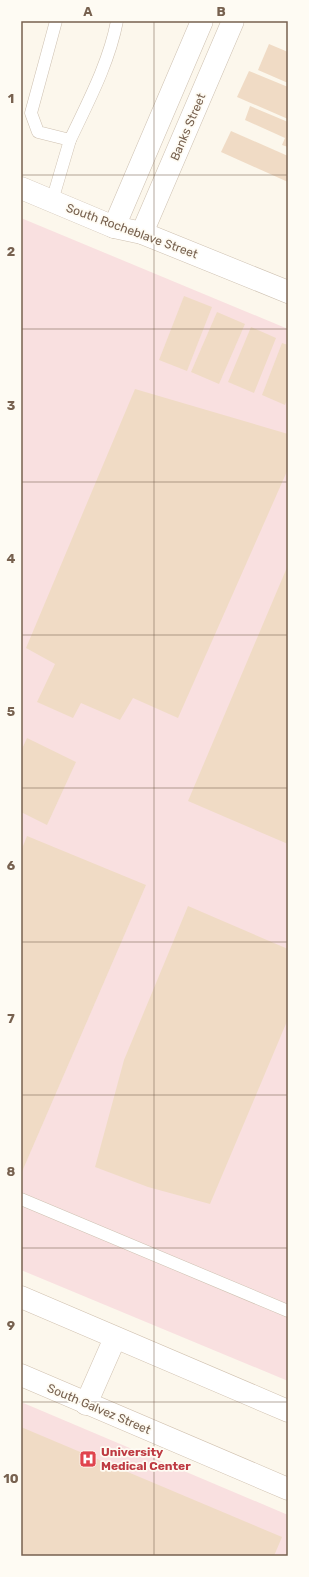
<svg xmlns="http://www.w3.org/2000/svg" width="309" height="1577" viewBox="0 0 309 1577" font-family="Rubik,sans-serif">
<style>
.medical{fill:#f9e0e0}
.building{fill:#f0dbc5}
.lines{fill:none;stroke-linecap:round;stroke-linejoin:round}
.lane-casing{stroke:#cec1b1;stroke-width:13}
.street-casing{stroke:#cec1b1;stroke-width:23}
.secondary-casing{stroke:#d1c2b0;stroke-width:23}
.lane{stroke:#fff;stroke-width:12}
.street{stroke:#fff;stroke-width:22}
.secondary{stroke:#fff;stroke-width:22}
.grid{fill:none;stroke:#77614f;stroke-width:1;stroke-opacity:0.55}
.labels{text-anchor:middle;stroke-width:3.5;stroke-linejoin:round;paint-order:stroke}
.street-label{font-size:12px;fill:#77614f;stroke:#fefbf3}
.health-label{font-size:12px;font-weight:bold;fill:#be3a42;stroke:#fefbf3;text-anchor:start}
.neatline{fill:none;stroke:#77614f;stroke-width:1.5}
.grid-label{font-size:13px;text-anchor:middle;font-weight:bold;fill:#77614f}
</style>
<rect width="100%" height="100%" fill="#fcf7ec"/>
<g class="medical">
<polygon points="21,218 288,329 288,1381 21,1270"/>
<polygon points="21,1402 288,1515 288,1556 21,1556"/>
</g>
<g class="building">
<polygon points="269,44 288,52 288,83 258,70"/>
<polygon points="249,71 288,87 288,119 237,97"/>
<polygon points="250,106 288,122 288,147 282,145 285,138 245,120"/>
<polygon points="231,131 288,156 288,182 221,152"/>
<polygon points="184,296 212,307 187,371 159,360"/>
<polygon points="217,312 245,324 219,384 191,372"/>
<polygon points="251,327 276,338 254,393 228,382"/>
<polygon points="282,343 288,345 288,397 285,405 262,395"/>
<polygon points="135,389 288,434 288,469 178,718 133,698 120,720 81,703 73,718 37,702 55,664 26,648"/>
<polygon points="288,565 288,844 188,801"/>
<polygon points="27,738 76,762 47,825 21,812 21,751"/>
<polygon points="27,836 146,885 21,1174 21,851"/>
<polygon points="188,906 288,949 288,1019 210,1204 148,1187 95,1167 124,1060"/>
<polygon points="21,1427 282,1537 274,1556 21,1556"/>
</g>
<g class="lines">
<g class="lane-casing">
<g id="lane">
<path d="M 56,21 L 31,113 L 38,132 L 70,140 C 88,102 109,63 117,21"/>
<polyline points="52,201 70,140"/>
<polyline points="21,1199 288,1311"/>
</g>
</g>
<g class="street-casing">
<g id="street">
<polyline points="21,188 114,227 142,233 288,292"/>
<polyline points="114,227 202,21"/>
<polyline points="142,233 233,21"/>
</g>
</g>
<g class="secondary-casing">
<g id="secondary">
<polyline points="21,1297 288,1411"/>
<polyline points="21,1375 288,1489"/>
<polyline points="86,1404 115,1338"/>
</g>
</g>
<use href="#lane" class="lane"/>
<use href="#street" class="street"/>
<use href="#secondary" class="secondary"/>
</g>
<path class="grid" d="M 154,21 L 154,1556M 21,175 L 288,175M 21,329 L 288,329M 21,482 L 288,482M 21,635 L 288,635M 21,788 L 288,788M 21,942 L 288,942M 21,1095 L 288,1095M 21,1248 L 288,1248M 21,1402 L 288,1402"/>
<defs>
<g id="hospital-square" transform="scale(0.9)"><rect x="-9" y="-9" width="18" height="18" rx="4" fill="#e0444e" stroke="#fefbf3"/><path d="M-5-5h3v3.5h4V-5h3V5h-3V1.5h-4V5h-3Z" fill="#fff"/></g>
</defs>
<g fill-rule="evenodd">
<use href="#hospital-square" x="88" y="1459"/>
</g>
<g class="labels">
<g class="street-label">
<text transform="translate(188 127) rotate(-67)" y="4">Banks Street</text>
<text transform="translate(132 231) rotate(20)" y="4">South Rocheblave Street</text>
<text transform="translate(99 1409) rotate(23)" y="4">South Galvez Street</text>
</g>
<g class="health-label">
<text x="101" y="1456">University<tspan x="101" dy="14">Medical Center</tspan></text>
</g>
</g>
<rect width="309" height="1577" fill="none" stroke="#fefbf3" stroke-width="44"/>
<rect x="22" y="22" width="265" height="1533" class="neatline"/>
<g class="grid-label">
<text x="88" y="16">A</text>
<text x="221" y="16">B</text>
<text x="11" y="103">1</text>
<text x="11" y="256">2</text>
<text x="11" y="410">3</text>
<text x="11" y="563">4</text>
<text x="11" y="716">5</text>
<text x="11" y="870">6</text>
<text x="11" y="1023">7</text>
<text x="11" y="1176">8</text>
<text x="11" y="1330">9</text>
<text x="11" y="1483">10</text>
</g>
</svg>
